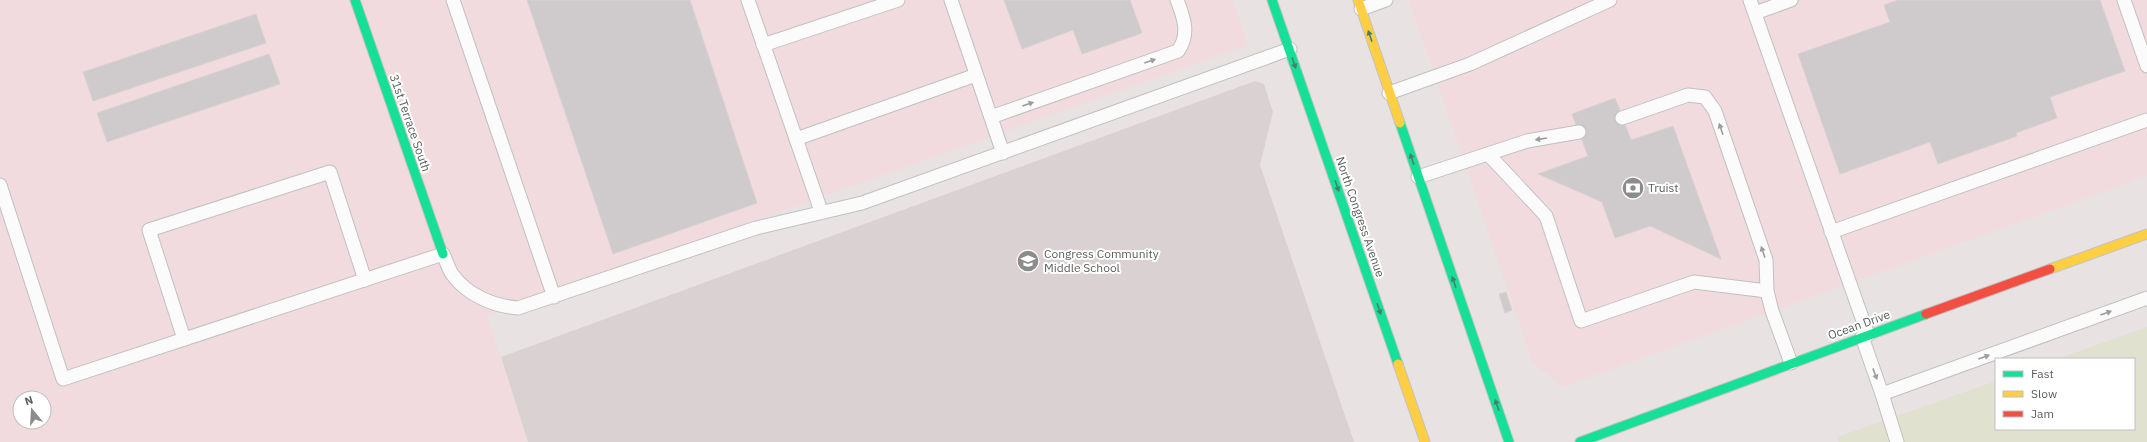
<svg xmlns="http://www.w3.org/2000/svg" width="2147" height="442" viewBox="0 0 2147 442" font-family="'IBM Plex Sans',sans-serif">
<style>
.commercial{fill:#f1dbde;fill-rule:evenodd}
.education{fill:#dad2d2}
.green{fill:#e1e1cf}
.building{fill:#cfcbcc;stroke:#d7d2d2}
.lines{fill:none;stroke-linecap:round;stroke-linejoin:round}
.lane-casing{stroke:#c0c0c0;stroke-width:15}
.fast-casing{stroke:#c2c2c2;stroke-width:11}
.slow-casing{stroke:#c2c2c2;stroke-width:11}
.jam-casing{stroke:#c2c2c2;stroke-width:11}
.lane{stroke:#fcfbfb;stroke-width:13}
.fast{stroke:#16e098;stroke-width:9}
.slow{stroke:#ffcf43;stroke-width:9}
.jam{stroke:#f24e42;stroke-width:9}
.oneway{fill:#487f6c}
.oneway2{fill:#9a9d9c}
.labels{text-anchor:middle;stroke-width:4;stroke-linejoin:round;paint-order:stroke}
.street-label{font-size:12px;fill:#595f5d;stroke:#fff}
.poi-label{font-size:12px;fill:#595f5d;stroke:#fff;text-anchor:start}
</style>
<rect width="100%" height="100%" fill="#e8e2e3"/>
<g class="commercial">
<path d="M 0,0 L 1233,0 L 1248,45 L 487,316 L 528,442 L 0,442 ZM 20,398 L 44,398 L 44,422 L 20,422 Z"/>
<polygon points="1409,0 2147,0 2147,176 1562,387 1533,363"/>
</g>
<polygon class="education" points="1255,81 1264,84 1273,112 1260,165 1354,442 528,442 501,357"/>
<polygon class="green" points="2147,327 2147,442 1839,442 1837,437 1996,381 1996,429 2134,429 2134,359 2057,359"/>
<g class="building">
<polygon points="527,0 690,0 757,203 613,254"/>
<polygon points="1004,0 1130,0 1142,33 1082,54 1073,30 1022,49"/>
<polygon points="1898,0 2100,0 2125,71 2050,97 2057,118 2016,133 2017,136 1938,164 1930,142 1840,174 1798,54 1890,22 1884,5"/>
<polygon points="256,14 266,43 93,101 83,72"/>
<polygon points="269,54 280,84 107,142 97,113"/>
<polygon points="1615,98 1631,140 1673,126 1721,259 1650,226 1615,238 1602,202 1538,174 1588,156 1572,114"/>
<polygon points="1506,292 1512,310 1505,313 1499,294"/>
</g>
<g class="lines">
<g class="lane-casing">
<g id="lane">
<polyline points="453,0 554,297"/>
<polyline points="748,0 821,211"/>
<polyline points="951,0 1003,153"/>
<polyline points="1750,0 1868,335"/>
<polyline points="2124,0 2147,66"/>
<polyline points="1361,9 1386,0"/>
<polyline points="1755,13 1791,0"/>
<polyline points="763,45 898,0"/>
<polyline points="1389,93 1470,64 1610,0"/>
<path d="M 991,117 L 1178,51 C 1190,34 1184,18 1177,0"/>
<polyline points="1622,118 1688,95 1705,97 1715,111 1766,260 1767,291 1772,311 1791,363"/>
<polyline points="796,139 976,75"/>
<polyline points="1488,154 1546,216 1581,321 1694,282 1767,291"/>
<polyline points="1418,177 1527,141 1579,132"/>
<path d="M 0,185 L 63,379 L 443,254 C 446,260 448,268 452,274 C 467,295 493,306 518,308 L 756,228 L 862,203 L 1290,49"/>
<polyline points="1831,232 2147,120"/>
<polyline points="1862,337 1882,394 2147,298"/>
<polyline points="184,339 149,230 330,172 365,280"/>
<polyline points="1882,394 1897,442"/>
</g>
</g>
<g class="fast-casing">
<g id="fast">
<polyline points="355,0 443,254"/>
<polyline points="1272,0 1398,364"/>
<polyline points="1400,123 1509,442"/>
<polyline points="1580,442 1926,314"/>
</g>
</g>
<g class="slow-casing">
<g id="slow">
<polyline points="1358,0 1400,123"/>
<polyline points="2050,269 2147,234"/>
<polyline points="1398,364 1425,442"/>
</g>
</g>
<g class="jam-casing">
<polyline id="jam" points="1926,314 2050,269"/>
</g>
<use href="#lane" class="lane"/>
<use href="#fast" class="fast"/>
<use href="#slow" class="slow"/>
<use href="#jam" class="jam"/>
</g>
<defs><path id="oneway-solid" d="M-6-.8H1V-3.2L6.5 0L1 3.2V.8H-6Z"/></defs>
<g class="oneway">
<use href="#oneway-solid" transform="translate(1370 36) rotate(-109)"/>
<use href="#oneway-solid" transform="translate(1294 63) rotate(71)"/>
<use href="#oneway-solid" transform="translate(1412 159) rotate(-109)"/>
<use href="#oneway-solid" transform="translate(1337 186) rotate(71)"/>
<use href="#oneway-solid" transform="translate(1454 282) rotate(-109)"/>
<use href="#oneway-solid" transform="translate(1379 309) rotate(71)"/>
<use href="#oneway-solid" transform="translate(1497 405) rotate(-109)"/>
</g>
<g class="oneway2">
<use href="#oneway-solid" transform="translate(1150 61) rotate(-19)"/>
<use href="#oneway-solid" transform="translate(1028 104) rotate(-19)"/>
<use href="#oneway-solid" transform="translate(1721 129) rotate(-109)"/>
<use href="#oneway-solid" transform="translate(1541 139) rotate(171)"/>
<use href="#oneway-solid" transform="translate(1763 252) rotate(-109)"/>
<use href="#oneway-solid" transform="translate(2106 313) rotate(-20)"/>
<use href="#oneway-solid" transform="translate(1984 357) rotate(-20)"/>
<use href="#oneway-solid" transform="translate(1875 374) rotate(70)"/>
</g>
<defs>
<g id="bank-disc" transform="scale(1.15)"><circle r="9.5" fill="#8b8d8c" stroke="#fff"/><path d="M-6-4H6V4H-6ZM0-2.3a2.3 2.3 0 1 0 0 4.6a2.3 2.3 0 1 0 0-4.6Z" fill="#fff"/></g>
<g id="school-disc" transform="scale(1.15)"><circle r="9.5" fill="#8b8d8c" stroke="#fff"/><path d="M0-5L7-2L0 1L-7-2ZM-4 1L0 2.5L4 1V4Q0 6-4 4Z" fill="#fff"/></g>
</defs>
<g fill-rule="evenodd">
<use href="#bank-disc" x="1633" y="188"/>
<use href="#school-disc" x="1028" y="261"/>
</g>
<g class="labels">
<g class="street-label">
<text transform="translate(410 123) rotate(71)" y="4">31st Terrace South</text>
<text transform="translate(1360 217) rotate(71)" y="4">North Congress Avenue</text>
<text transform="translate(1859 325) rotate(-20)" y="4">Ocean Drive</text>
</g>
<g class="poi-label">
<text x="1648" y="192">Truist</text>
<text x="1044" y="258">Congress Community<tspan x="1044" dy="14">Middle School</tspan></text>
</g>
</g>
<rect x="1995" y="358" width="140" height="72" fill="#ffffff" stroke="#bdbfbe"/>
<rect x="2003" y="371" width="20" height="6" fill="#16e098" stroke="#bdbfbe"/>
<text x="2031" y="378" font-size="12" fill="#595f5d">Fast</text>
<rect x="2003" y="391" width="20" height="6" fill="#ffcf43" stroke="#bdbfbe"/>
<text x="2031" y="398" font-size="12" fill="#595f5d">Slow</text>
<rect x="2003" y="411" width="20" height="6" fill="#f24e42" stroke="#bdbfbe"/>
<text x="2031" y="418" font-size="12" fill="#595f5d">Jam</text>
<g transform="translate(32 410) rotate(342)"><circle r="19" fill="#ffffff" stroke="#bdbfbe"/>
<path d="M0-3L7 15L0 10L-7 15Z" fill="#8b8d8c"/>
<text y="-6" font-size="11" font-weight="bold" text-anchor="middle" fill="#595f5d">N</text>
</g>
</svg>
